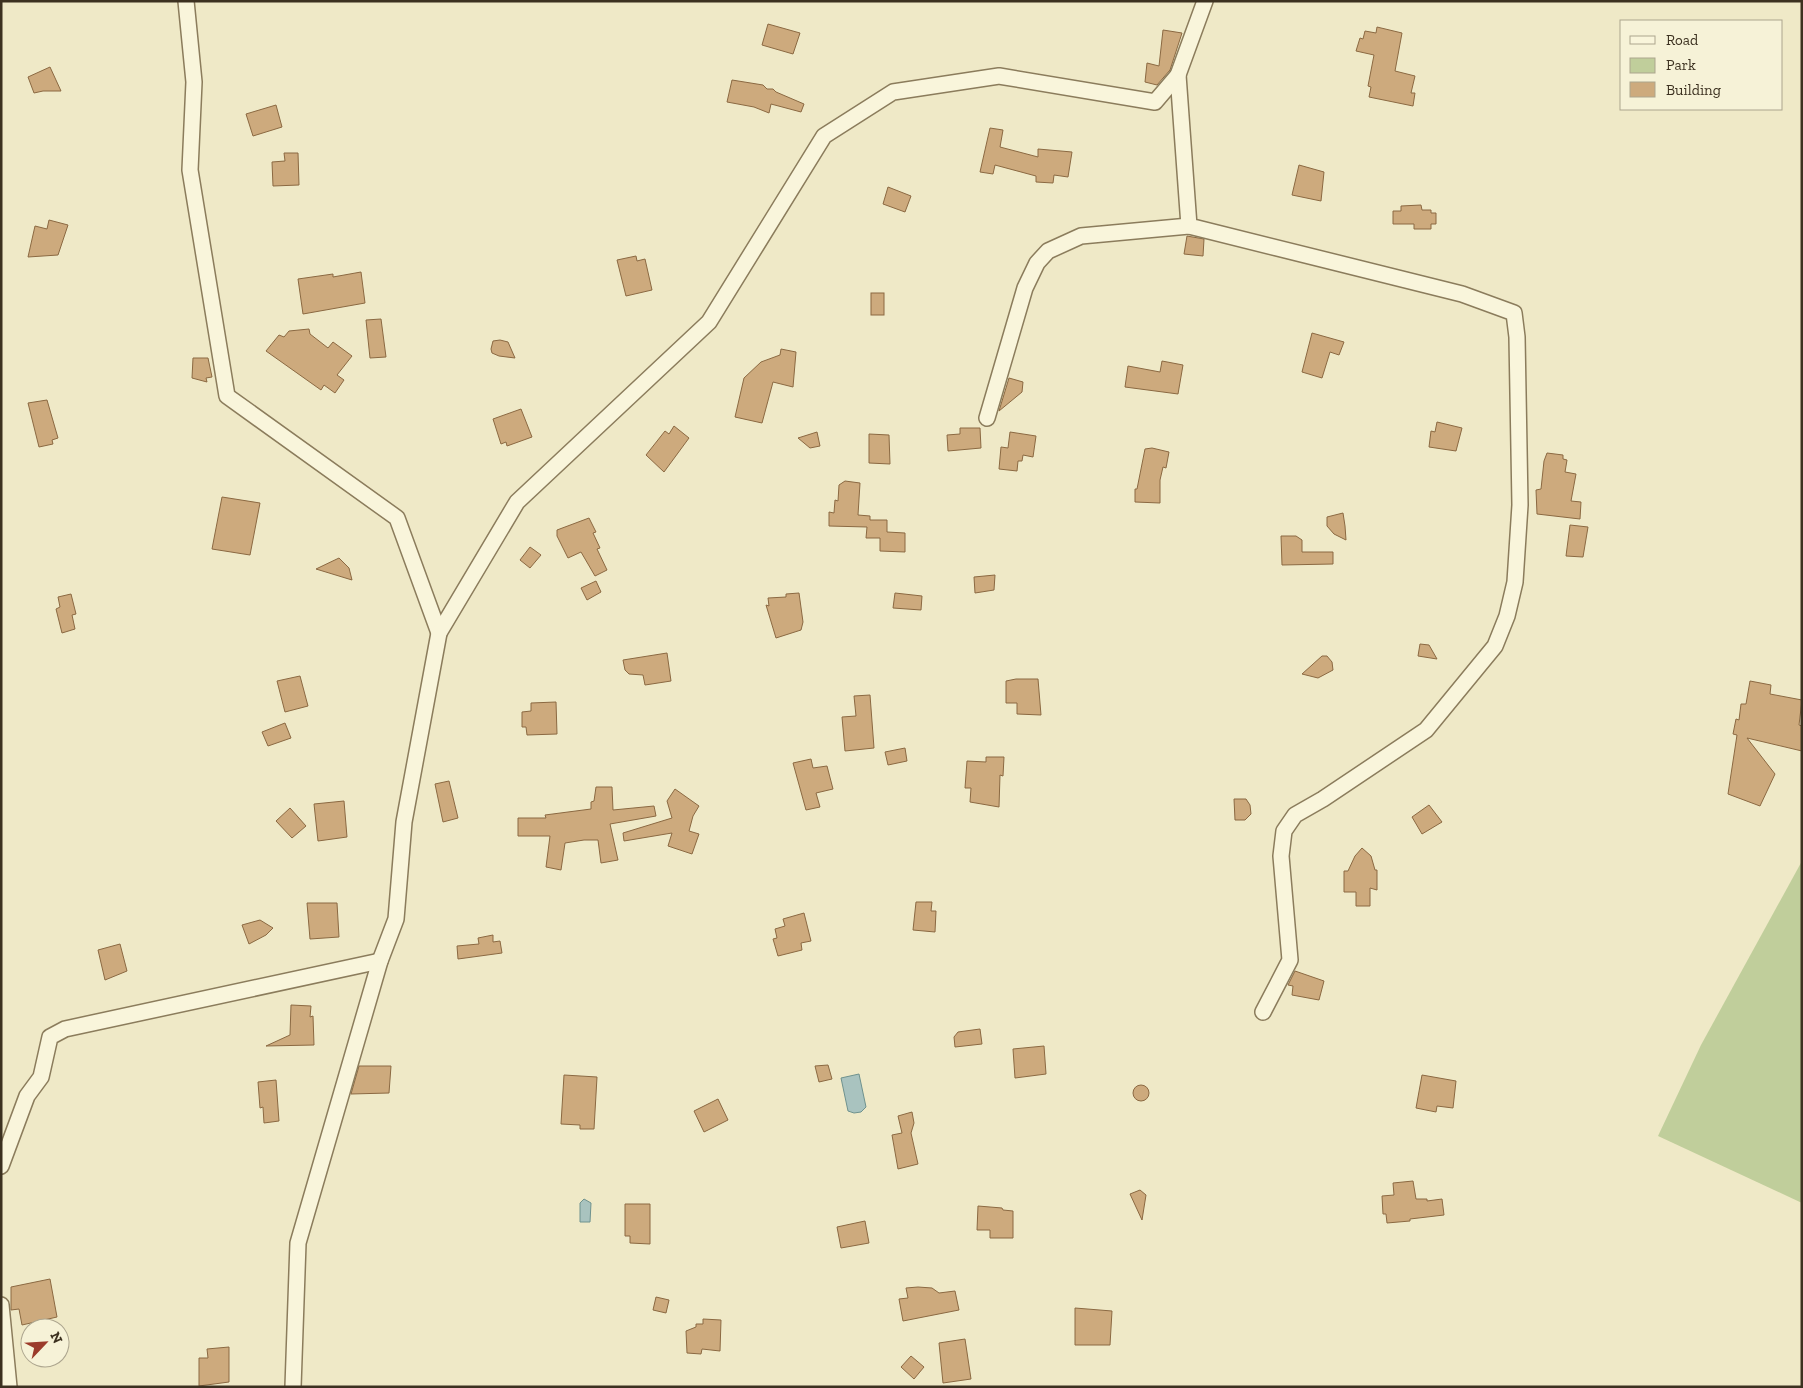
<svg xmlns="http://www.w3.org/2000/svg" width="1803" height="1388" viewBox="0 0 1803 1388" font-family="'Zilla Slab',serif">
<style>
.green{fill:#c0ce9b}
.water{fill:#a9c3bf;stroke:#6f928e}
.building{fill:#cdaa7d;stroke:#8b6942}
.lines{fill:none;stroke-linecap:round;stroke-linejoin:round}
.street-casing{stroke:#8b7c5c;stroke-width:18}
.street{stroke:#f9f5db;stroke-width:15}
</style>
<rect width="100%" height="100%" fill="#efe9c7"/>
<polygon class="green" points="1802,861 1802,1203 1658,1136 1701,1045"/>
<g class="water">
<polygon points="859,1074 866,1107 861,1112 854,1113 848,1111 841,1078"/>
<polygon points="584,1199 591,1203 590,1222 580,1222 580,1203"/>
</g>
<g class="building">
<polygon points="768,24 800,33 793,54 762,45"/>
<polygon points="1377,27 1402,33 1395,71 1415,76 1411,93 1415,93 1413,106 1369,97 1371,87 1368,86 1374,55 1356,51 1360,38 1363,39 1365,31 1376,33"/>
<polygon points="1163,30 1182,33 1170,70 1157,85 1145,82 1147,63 1159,66"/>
<polygon points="50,67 61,91 43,91 34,93 28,77"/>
<polygon points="732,80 763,85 767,89 773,89 776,92 804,104 801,112 771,104 769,113 754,107 727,102"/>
<polygon points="276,105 282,127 253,136 246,114"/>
<polygon points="990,128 1003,130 1000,147 1038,157 1038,149 1072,152 1068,177 1054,175 1053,183 1036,182 1036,176 995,165 993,174 980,172"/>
<polygon points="284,153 298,153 299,185 273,186 272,162 285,161"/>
<polygon points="1299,165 1324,172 1321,201 1292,195"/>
<polygon points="888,187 911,196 905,212 883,204"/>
<polygon points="1421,205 1422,210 1431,210 1431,213 1436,213 1436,224 1431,224 1431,229 1414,229 1414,224 1393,224 1393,211 1401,211 1401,206"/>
<polygon points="49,220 68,225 58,255 28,257 35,226 47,229"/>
<polygon points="1187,236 1204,239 1203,256 1184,254"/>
<polygon points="636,256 637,261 645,259 652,290 626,296 617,260"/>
<polygon points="361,272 365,303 303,314 298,279 333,274 333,277"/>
<rect x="871" y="293" width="13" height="22"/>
<polygon points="381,319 386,357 370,358 366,320"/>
<polygon points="309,329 310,334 328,348 333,342 352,356 337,375 344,380 335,393 324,385 321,390 266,351 279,335 284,337 289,331"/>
<polygon points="1312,333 1344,342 1339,355 1330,352 1322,378 1302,372"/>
<polygon points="500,340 508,342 515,358 499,356 492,353 491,349 493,341"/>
<polygon points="781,349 796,352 793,387 773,382 762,423 735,417 744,378 761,362 780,355"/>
<polygon points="193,358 208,358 212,377 206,378 207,382 192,378"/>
<polygon points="1162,361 1183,365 1178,394 1125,387 1128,366 1160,372"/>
<polygon points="1009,378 1023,382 1022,392 999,411"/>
<polygon points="47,400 58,438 52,440 53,444 39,447 28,403"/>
<polygon points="521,409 532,437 507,446 506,442 501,444 493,419"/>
<polygon points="1437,422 1462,428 1456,451 1429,447 1431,431 1435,432"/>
<polygon points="674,426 689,438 664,472 646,455 665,431 669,434"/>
<polygon points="960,428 980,428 981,448 948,451 947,435 960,434"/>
<polygon points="817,432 820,446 810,448 798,438"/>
<polygon points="1010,432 1036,436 1033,457 1023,455 1022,461 1018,461 1017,471 999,469 1001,447 1008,448"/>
<polygon points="869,434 889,435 890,464 869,463"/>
<polygon points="1152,448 1169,452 1166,468 1163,467 1160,480 1160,503 1135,502 1135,489 1137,489 1145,449"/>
<polygon points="1547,453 1563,455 1563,459 1567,460 1565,472 1576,474 1571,501 1581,502 1580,519 1537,514 1536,490 1541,489 1544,461"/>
<polygon points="845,481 860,483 858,515 870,516 870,520 887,520 887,532 905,533 905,552 880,551 880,538 866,538 867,527 829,526 829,512 834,513 835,500 838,501 839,485"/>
<polygon points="222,497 260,503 250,555 212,549"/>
<polygon points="1343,513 1345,526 1346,540 1334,534 1327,526 1327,517"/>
<polygon points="589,518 596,532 593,533 600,548 597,549 607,570 595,576 581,552 568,558 557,536 557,530"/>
<polygon points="1570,525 1588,527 1583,557 1566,556"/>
<polygon points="1281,536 1296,536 1302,540 1302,552 1333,552 1333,564 1282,565"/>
<polygon points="530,547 541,555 530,568 520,560"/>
<polygon points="339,558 349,568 352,580 316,569"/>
<polygon points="995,575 994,590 975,593 974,577"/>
<polygon points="596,581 601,592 587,600 581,588"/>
<polygon points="799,593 803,622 801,630 776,638 766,605 769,606 768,598 786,597 786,594"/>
<polygon points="895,593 922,596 921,610 893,608"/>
<polygon points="71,594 76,614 72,615 75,629 62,633 56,609 60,607 58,597"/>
<polygon points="1420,644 1429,645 1437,659 1418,656"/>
<polygon points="667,653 671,681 645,685 643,675 629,674 625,670 623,660"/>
<polygon points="1322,656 1327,656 1332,662 1333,670 1318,678 1302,674"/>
<polygon points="300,676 308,706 285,712 277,681"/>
<polygon points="1016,679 1038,679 1041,715 1017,714 1017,703 1006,703 1006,681"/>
<polygon points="1750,681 1771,685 1770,694 1802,700 1799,725 1802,726 1802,751 1747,738 1775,774 1760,806 1728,794 1737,735 1733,734 1736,719 1739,720 1741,704 1746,704"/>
<polygon points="870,695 874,748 845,751 842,717 856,716 854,696"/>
<polygon points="556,702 557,734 527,735 526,727 522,727 522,712 531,711 531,703"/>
<polygon points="285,723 291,738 268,746 262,732"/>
<polygon points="905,748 907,761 888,765 885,752"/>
<polygon points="986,757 1004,757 1003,776 1000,775 999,807 970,802 971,788 965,788 967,761 986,762"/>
<polygon points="811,759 813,768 827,766 833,789 816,793 820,807 806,810 793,763"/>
<polygon points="449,781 458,818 443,822 435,784"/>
<polygon points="596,787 612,787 613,810 654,806 656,816 610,824 618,860 601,863 598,840 584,840 565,843 561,870 546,867 550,836 518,836 518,818 546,818 545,815 591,809 591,802 594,801"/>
<polygon points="675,789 699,806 693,816 689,831 699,834 692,854 668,846 672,833 624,841 623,833 672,818 667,801"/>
<polygon points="1234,799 1246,799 1250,805 1251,814 1245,820 1235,820"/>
<polygon points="344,801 347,837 318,841 314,804"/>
<polygon points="1429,805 1442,822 1422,834 1412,817"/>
<polygon points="290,808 306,826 292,838 276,821"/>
<polygon points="1362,848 1371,856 1375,870 1377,870 1377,890 1370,888 1370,906 1356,906 1356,892 1344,892 1344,871 1348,871 1355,856"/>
<polygon points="916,902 932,902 931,911 936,911 935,932 913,930"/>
<polygon points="307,903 337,903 339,937 310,939"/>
<polygon points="804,913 811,941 801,943 802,950 778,956 773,939 777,938 775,929 785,926 783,919"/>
<polygon points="260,920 273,928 266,935 249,944 242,925"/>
<polygon points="493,935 493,942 500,941 502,953 458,959 457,946 479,944 478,938"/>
<polygon points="120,944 127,971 105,980 98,950"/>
<polygon points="1295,971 1324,981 1319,1000 1292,995 1293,986 1288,985"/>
<polygon points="291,1005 311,1006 310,1017 313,1016 314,1045 266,1046 290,1035"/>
<polygon points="980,1029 982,1044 955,1047 954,1037 958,1032"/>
<polygon points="1044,1046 1046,1074 1015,1078 1013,1049"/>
<polygon points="828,1065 832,1079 819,1082 815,1066"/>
<polygon points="359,1066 391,1066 389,1093 351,1094"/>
<polygon points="564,1075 597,1077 594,1129 580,1129 580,1125 561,1124"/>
<polygon points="1422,1075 1456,1081 1453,1108 1437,1106 1436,1112 1416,1108"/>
<polygon points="276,1080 279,1121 264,1123 263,1107 260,1108 258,1082"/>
<circle cx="1141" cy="1093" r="8"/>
<polygon points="718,1099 728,1120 704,1132 694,1111"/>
<polygon points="912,1112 914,1123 911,1133 918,1164 898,1169 892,1135 902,1133 898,1116"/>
<polygon points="1413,1181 1416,1199 1427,1199 1427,1201 1442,1199 1444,1215 1410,1219 1410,1221 1387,1223 1386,1214 1383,1214 1382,1196 1394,1195 1393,1183"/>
<polygon points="1140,1190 1146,1195 1142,1220 1130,1194"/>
<polygon points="625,1204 650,1204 650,1244 630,1243 630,1236 625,1236"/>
<polygon points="978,1206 1002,1208 1003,1210 1013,1211 1013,1238 990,1238 990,1230 977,1230"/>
<polygon points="865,1221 869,1243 841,1248 837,1227"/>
<polygon points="50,1279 57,1317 22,1325 19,1309 11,1310 11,1287"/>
<polygon points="918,1287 932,1288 939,1293 955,1291 959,1310 903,1321 899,1299 908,1298 906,1288"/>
<polygon points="656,1297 669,1300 666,1313 653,1310"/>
<polygon points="1075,1308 1112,1311 1110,1345 1075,1345"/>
<polygon points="703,1319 721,1320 720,1351 702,1349 701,1354 687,1353 686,1331 696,1327 696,1324 703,1324"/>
<polygon points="965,1339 971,1379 943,1383 939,1343"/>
<polygon points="229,1347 229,1382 199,1386 199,1358 208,1358 207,1349"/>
<polygon points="911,1356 924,1367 914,1379 901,1367"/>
</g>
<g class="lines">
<g class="street-casing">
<g id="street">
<polyline points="186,1 194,82 190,170 227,396 397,518 439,633"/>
<polyline points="1178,75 1189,226 1462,294 1514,313 1517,337 1520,505 1515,582 1507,616 1495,646 1426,730 1323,799 1295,815 1284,831 1281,856 1290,960 1263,1012"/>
<polyline points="987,418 1025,288 1037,263 1048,251 1081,236 1189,226"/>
<polyline points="1,1166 27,1096 41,1077 50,1037 65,1029 380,961"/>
<polyline points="1,1305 9,1387"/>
<polyline points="293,1387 298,1243 380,961 396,919 404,822 439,633 517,502 709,322 824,136 893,92 999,76 1155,102 1178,75 1205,1"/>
</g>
</g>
<use href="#street" class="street"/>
</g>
<rect width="1803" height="1388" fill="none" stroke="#3c3120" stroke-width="5"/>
<rect x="1620" y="20" width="162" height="90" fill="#f6f2d7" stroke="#aca58e"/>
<rect x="1630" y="36" width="25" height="8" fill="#f9f5db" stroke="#aca58e"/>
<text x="1666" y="45" font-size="15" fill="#3c3120">Road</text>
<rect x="1630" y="58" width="25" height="15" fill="#c0ce9b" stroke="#aca58e"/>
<text x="1666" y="70" font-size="15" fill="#3c3120">Park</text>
<rect x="1630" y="82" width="25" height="15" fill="#cdaa7d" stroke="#aca58e"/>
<text x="1666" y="95" font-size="15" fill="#3c3120">Building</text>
<g transform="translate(45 1343) rotate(65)"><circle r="24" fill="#f6f2d7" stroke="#aca58e"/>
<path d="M0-4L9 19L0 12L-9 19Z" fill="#9b3b2b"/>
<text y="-8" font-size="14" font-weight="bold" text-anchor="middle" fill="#3c3120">N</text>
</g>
</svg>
